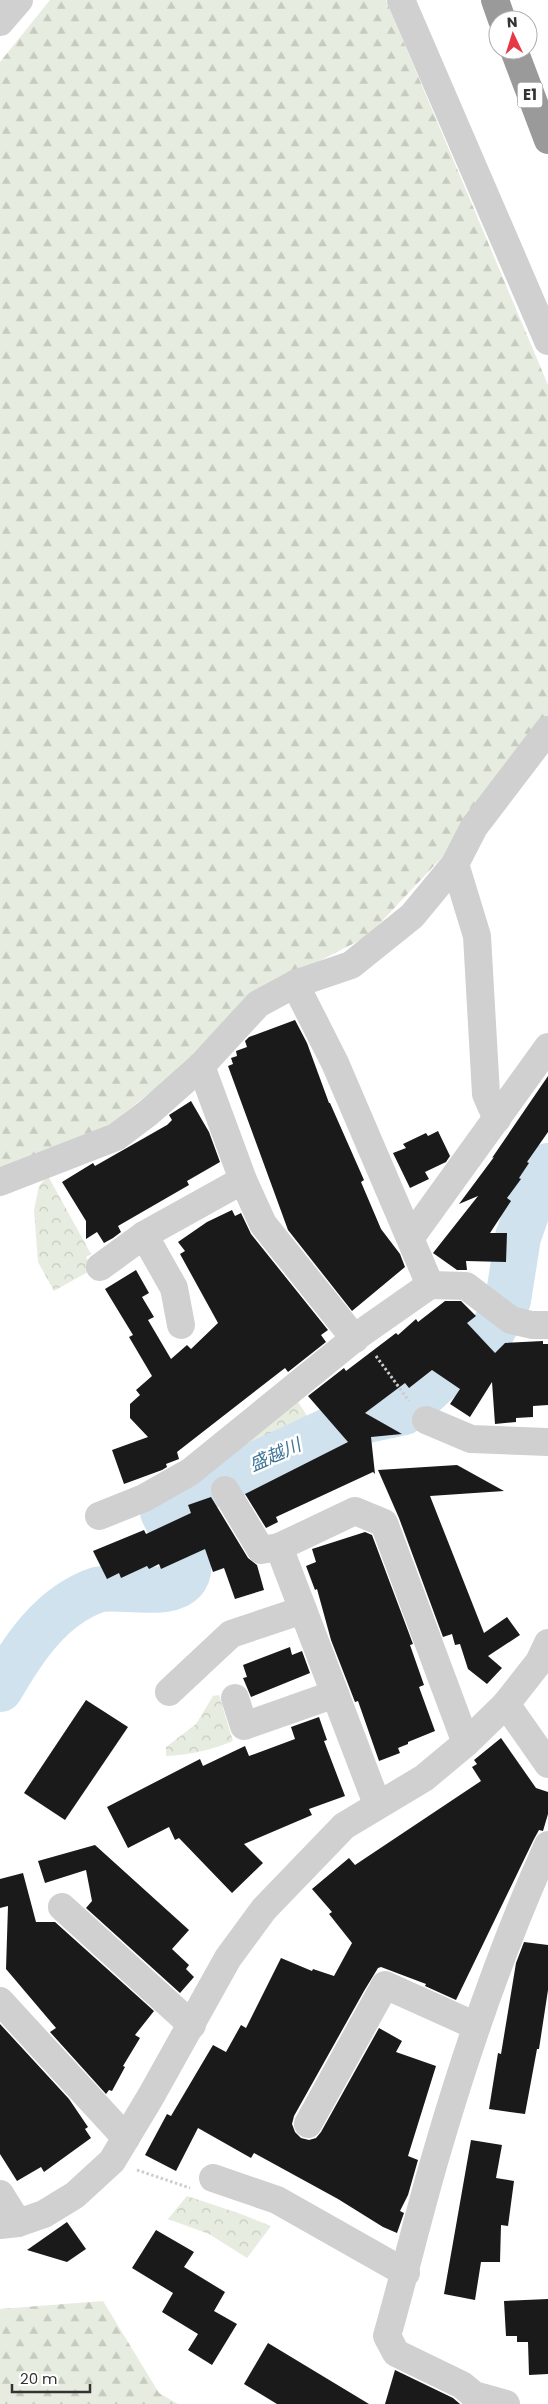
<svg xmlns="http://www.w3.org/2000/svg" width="548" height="2404" viewBox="0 0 548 2404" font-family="Poppins,'Noto Sans JP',sans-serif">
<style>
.forest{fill:url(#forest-firs)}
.park{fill:url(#park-crowns)}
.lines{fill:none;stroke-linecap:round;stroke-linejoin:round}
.stream{stroke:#cfe2ee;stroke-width:8}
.river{stroke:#cfe2ee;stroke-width:46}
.building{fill:#1a1a1a}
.path{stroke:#cdcdcd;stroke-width:3;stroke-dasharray:2.5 2.5;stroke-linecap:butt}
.minor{stroke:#d0d0d0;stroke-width:28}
.highway{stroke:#9a9a9a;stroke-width:28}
.labels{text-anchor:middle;stroke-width:5;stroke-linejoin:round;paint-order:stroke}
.shield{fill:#fff;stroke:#707070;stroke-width:1}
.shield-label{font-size:15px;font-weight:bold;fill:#333}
.water-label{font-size:18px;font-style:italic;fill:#3f7597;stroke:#fff}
</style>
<defs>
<pattern id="forest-firs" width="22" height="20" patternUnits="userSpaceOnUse" patternTransform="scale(1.25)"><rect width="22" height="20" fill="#e6ecdf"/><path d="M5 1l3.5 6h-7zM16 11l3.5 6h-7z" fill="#c6cbc0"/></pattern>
<pattern id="park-crowns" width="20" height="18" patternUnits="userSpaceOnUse" patternTransform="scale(1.25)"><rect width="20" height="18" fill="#e6ecdf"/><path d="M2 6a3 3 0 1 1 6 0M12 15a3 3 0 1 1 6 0" fill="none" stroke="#c6cbc0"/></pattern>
</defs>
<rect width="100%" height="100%" fill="#fff"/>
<g class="forest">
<polygon points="50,0 386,0 548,385 548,719 445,854 368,936 302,970 101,1132 0,1171 0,62"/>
<polygon points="103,2301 159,2393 178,2404 0,2404 0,2309"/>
</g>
<g class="park">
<polygon points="48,1176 91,1254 86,1257 93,1269 54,1291 38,1262 34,1210 39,1186"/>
<path d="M 296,1399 L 308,1417 C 276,1447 236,1470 194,1483 Z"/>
<path d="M 219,1695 L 233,1741 C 211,1750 190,1755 166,1756 L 166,1747 L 196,1724 L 213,1696 Z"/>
<polygon points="187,2196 241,2214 271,2226 247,2258 209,2234 168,2219"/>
</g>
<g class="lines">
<polyline class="stream" points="534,1192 548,1187"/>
<path class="river" d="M 0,1689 C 23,1649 51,1606 97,1590 C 119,1583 182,1603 188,1571 C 191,1557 169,1526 163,1512 L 166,1504 L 175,1498 L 219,1482 L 330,1430 L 344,1425 L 404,1412 L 493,1330 L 508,1300 L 518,1237 L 534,1192 L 548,1166"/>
</g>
<g class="building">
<polygon points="295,1020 307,1043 329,1103 330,1103 364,1180 361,1182 381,1229 400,1254 405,1267 352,1311 288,1230 228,1066 233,1064 231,1058 237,1056 236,1051 247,1047 245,1041 249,1037"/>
<polygon points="548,1076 548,1132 527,1162 529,1163 519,1178 521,1179 507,1198 511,1201 490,1233 507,1233 506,1262 466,1261 467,1270 457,1270 433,1253 478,1196 459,1204 494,1157 492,1158"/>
<polygon points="191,1101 209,1132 220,1162 187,1181 189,1185 118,1226 121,1232 113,1238 104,1243 97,1232 86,1239 86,1221 62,1182 93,1163 95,1166 167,1125 172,1120 169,1115"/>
<polygon points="438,1131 450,1156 446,1162 425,1172 429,1179 410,1188 393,1153 406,1148 403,1144 426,1133 428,1136"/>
<polygon points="232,1210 235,1216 241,1213 251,1234 328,1330 321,1335 326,1342 288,1372 285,1368 177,1452 179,1459 166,1464 167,1467 162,1470 124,1484 112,1450 148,1437 130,1418 130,1404 140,1395 136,1390 152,1376 129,1337 133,1335 105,1289 136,1270 149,1293 142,1297 154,1317 148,1320 171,1359 187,1345 191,1349 218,1323 180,1254 185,1251 178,1242 207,1222"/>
<polygon points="445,1301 461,1301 476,1316 467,1323 495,1353 505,1343 543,1341 543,1344 548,1344 548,1405 533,1406 533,1417 516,1418 516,1422 495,1424 492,1382 470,1417 450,1404 460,1389 432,1370 409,1388 405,1383 365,1413 402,1434 371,1437 375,1474 373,1472 276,1517 278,1522 266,1528 245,1494 348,1442 308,1396 344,1368 346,1371 396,1333 398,1335 416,1319 418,1322"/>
<polygon points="457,1465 504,1491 430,1496 484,1633 507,1617 520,1635 488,1656 502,1668 487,1684 468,1669 460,1644 455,1645 452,1634 443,1637 399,1518 378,1470"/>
<polygon points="211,1497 248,1558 257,1565 264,1590 235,1599 224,1568 213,1572 205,1549 161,1569 159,1564 149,1569 147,1566 121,1578 119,1573 107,1579 93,1551 144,1530 146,1534 191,1513 188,1505"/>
<polygon points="365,1532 372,1535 413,1644 410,1645 424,1685 419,1687 435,1731 408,1742 408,1744 398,1748 400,1753 379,1761 358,1701 355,1702 331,1640 317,1589 315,1590 306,1566 316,1562 312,1549"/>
<polygon points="290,1647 292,1655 302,1651 310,1673 251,1697 243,1678 247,1677 243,1665"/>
<polygon points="86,1700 128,1727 65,1820 24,1793"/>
<polygon points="319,1717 327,1740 324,1741 345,1796 309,1809 312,1815 244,1844 263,1863 232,1893 179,1838 175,1840 169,1827 128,1848 107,1807 200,1759 203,1766 245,1746 249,1756 295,1739 291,1727"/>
<polygon points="501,1738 536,1788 548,1792 548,1814 543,1831 539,1830 534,1839 456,2000 425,1986 426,1984 381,1967 378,1968 364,1991 294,2116 292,2124 295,2132 301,2138 309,2140 316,2138 321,2132 379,2028 402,2041 396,2052 436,2066 408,2156 418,2160 408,2195 400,2211 404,2213 397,2233 383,2227 338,2199 254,2153 251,2158 198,2128 176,2171 145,2155 167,2114 171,2116 213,2045 226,2052 241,2025 246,2028 281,1958 312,1971 313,1969 334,1976 352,1943 329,1914 332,1912 312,1889 349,1858 355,1865 481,1781 472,1767 477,1764 474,1760"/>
<polygon points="95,1845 189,1930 172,1949 189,1965 186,1969 194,1977 180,1993 86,1908 92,1901 86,1870 45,1883 38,1861"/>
<polygon points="23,1873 36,1922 55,1922 154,2011 135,2035 140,2038 123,2066 125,2067 112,2091 109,2090 106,2094 50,2032 56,2028 6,1969 8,1906 0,1908 0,1879"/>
<polygon points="524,1942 548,1945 548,1990 539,2049 537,2049 525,2114 489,2109 498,2053 501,2054 516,1963"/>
<polygon points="0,2024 69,2099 88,2127 85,2129 91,2138 44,2172 41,2167 17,2181 0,2154"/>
<polygon points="471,2140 502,2145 496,2178 514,2181 508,2226 501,2225 500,2262 481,2262 475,2300 444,2294"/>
<polygon points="67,2222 86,2249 67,2262 27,2250"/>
<polygon points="156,2230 194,2252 184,2267 225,2292 214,2311 237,2324 212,2365 188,2350 198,2334 162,2312 173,2293 132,2268"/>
<polygon points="548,2299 548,2374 529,2375 528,2342 517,2342 517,2336 506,2336 504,2301"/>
<polygon points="268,2343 369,2404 277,2404 244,2384"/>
<polygon points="395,2370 453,2398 460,2404 385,2404"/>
</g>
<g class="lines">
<g class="path">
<polyline points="376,1356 409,1401"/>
<polyline points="137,2170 190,2188"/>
</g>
<g class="minor">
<polyline points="401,0 548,341"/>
<polyline points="0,22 19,0"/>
<polyline points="455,864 477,936 486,1094 497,1119"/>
<polyline points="295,984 335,1063 430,1285 466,1286 511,1320 532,1325 548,1325"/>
<polyline points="201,1066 243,1180 263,1224 355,1339"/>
<polyline points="0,1182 116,1137 148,1113 201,1066 258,1004 295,984 351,965 412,916 455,864 474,827 548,730"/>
<polyline points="144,1235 174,1288 181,1325"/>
<polyline points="411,1237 548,1047"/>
<polyline points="100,1267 144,1235 243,1180"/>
<polyline points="426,1420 471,1439 548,1442"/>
<polyline points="225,1490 261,1550 279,1547"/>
<polyline points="99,1516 144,1498 190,1472 360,1334 430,1285"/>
<polyline points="169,1692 231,1634 303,1610"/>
<polyline points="235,1698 244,1726 335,1694"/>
<polyline points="506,1704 548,1764"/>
<polyline points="377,1804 279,1547 355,1511 384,1523 466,1743"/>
<polyline points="62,1907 192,2025"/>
<polyline points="0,2001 126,2138"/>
<polyline points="308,2124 385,1985 476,2026"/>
<polyline points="213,2178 277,2200 406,2273"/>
<polyline points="0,2194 18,2223"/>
<polyline points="0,2225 18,2223 44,2214 75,2195 112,2161 151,2096 228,1958 264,1909 344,1826 424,1778 466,1743 506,1704 539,1662 548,1643"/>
<path d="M 506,2404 L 474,2395 L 462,2385 L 396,2353 L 387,2336 C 405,2273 420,2208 439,2145 C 469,2043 504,1942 548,1845"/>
</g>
<g class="highway">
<polyline points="495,0 502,20"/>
<polyline points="514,50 548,140"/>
</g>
</g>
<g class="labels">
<rect class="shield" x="517.5" y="82.5" width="25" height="25" rx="4"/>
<g class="shield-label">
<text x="530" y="100">E1</text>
</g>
<g class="water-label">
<text transform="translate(275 1455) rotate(-24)" y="6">盛越川</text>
</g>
</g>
<g transform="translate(513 35) rotate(356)"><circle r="24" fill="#ffffff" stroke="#adadad"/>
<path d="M0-4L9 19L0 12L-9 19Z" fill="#e63946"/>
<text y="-8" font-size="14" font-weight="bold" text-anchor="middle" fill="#333333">N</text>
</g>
<path d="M12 2384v8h78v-8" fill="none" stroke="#333333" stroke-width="2.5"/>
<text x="20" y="2384" font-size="15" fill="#333333" stroke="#ffffff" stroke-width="4" paint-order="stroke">20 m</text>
</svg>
